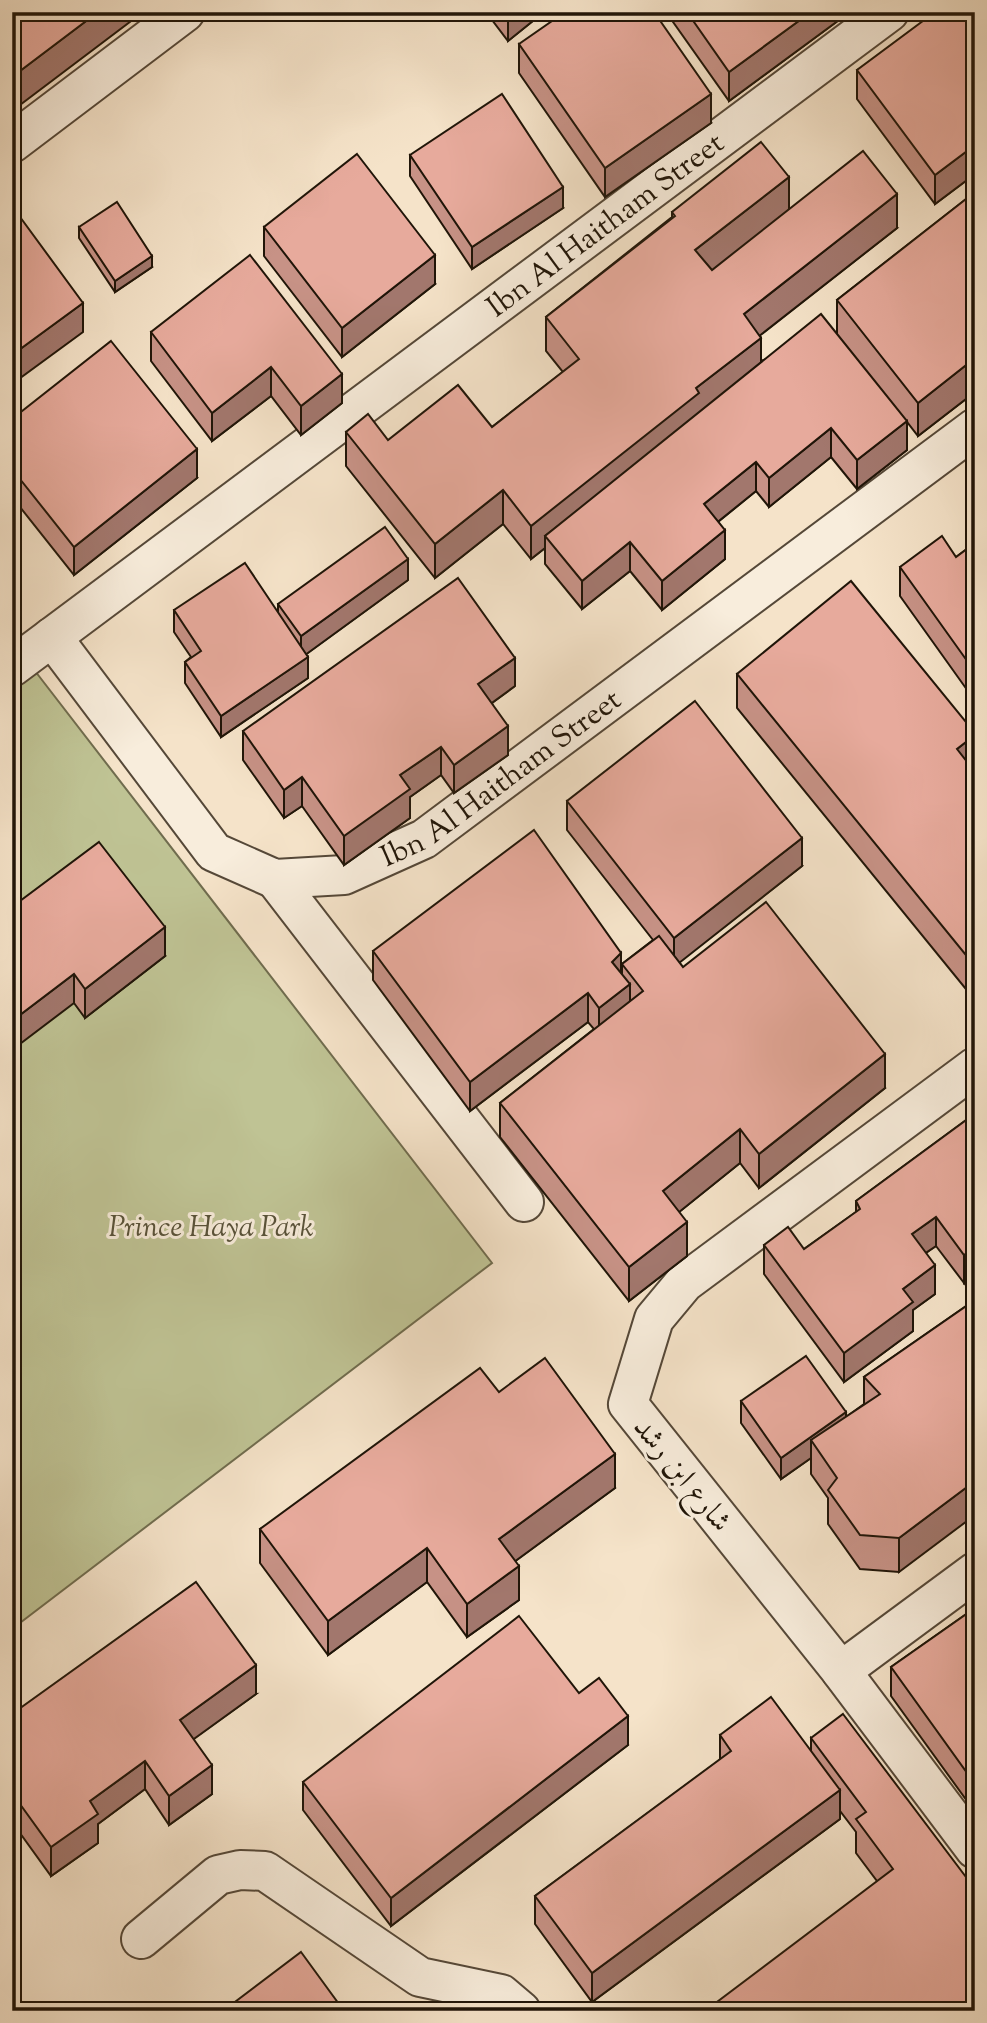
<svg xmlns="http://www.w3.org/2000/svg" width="987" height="2023" viewBox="0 0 987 2023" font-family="'Sorts Mill Goudy',Amiri,serif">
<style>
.green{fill:#bfc394;stroke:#706c4e;stroke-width:2}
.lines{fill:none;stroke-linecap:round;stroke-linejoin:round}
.minor-casing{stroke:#554838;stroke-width:42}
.minor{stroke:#f8eddc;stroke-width:38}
.wall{fill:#c79286;stroke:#201508;stroke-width:2}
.shaded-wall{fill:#a2776d;stroke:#201508;stroke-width:2}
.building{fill:#e7aa9c;stroke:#201508;stroke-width:2}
.labels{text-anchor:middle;stroke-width:6;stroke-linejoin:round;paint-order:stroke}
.street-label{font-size:30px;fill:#201508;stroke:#f8eddc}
.park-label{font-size:30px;font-style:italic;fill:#585239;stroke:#f8eddc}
</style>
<rect width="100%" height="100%" fill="#f5e3c9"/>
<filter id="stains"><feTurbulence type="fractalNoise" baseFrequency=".00286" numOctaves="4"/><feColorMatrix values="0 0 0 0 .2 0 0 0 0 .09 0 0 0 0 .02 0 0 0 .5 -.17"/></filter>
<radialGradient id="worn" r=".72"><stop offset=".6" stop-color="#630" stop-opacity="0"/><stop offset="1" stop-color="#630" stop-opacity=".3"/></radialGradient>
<polygon class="green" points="25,658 492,1263 12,1629 12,667"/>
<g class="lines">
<g class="minor-casing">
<g id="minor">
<polyline points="12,143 185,12"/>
<path id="s1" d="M 52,637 L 214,852 L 275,879 L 344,875 L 424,839 L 975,428"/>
<path id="s2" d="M 12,667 L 889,12"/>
<polyline points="275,879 524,1202"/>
<polyline points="975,1067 684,1283 654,1319 628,1404 841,1671 975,1572"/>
<polyline points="841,1671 975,1849"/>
<polyline points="141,1939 218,1875 240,1870 265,1871 420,1977 501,1994 521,2011"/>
</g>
</g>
<use href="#minor" class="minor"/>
</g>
<g class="wall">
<polygon points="486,12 544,12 508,41"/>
<polygon points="666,12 839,12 839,20 729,101"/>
<polygon points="975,12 975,174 935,204 857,99 857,70"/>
<polygon points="519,44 711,123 605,197 519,73"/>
<polygon points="410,155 563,208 472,269 410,176"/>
<polygon points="975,192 975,392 918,436 907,422 907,450 857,489 831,457 769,507 756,491 718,522 725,559 662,610 630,571 582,609 545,564 545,548 531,559 503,524 435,578 346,466 346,432 388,440 492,427 563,372 546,351 546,317 672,217 672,212 789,209 897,228 760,335 761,361 837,334 837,300"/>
<polygon points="79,227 152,267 115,292 79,238"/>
<polygon points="264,227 435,284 342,357 264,256"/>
<polygon points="151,332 342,374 342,403 301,435 271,396 212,441 151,361"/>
<polygon points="12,419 197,478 74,575 12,497"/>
<polygon points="975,543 975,701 900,596 900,567 956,557"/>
<polygon points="408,580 306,654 308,678 221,737 185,683 185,662 191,657 174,632 174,610 278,612 278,604"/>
<polygon points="737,674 975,733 975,769 973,770 975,772 975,998 974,999 737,708"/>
<polygon points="515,686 492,703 508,755 454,793 441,775 410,797 410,818 344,865 302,806 284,818 243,760 243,731"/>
<polygon points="567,801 802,866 679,962 683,967 885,1088 759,1188 740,1163 679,1212 687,1256 629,1301 500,1137 500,1103 594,1029 588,1022 470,1111 373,980 373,951 621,972 622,974 622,964 653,940 567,830"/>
<polygon points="12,907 165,956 85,1018 74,1003"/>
<polygon points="969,1118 964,1283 936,1246 926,1253 935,1294 913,1310 913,1331 844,1382 764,1274 764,1245 804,1249 856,1212 856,1201"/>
<polygon points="975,1300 899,1572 860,1569 828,1524 828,1498 811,1474 811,1458 781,1479 741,1423 741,1401 846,1417 864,1404 864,1377"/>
<polygon points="499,1392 615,1488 515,1561 519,1600 467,1637 427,1582 328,1655 260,1563 260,1529"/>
<polygon points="975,1608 975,1812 891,1696 891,1667"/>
<polygon points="579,1693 628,1745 391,1926 303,1810 303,1782"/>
<polygon points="256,1694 193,1739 212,1794 169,1825 145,1789 98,1824 98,1843 51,1876 12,1822 12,1714"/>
<polygon points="720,1735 811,1751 811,1738 975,1889 877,1881 856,1853 856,1832 840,1811 840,1819 592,2002 535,1924 535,1896 720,1760"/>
</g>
<g class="shaded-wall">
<polygon points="98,12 143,12 12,111 12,77"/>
<polygon points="517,12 544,12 508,41 508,19"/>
<polygon points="811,12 839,12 839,20 729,101 729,72"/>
<polygon points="711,94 711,123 605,197 605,168"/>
<polygon points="975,145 975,174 935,204 935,175"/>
<polygon points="789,177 789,211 695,284 695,250"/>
<polygon points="563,187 563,208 472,269 472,247"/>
<polygon points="897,194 897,228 744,348 744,314"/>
<polygon points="435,255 435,284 342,357 342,328"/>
<polygon points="152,256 152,267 115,292 115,281"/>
<polygon points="83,303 83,332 12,384 12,355"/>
<polygon points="761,338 761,372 545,536 545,548 531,559 531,526 696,388"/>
<polygon points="975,358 975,392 918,436 918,403"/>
<polygon points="271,367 271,396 212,441 212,413"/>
<polygon points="342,374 342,403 301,435 301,406"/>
<polygon points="907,421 907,450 857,489 857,460"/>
<polygon points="831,428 831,457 769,507 769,478"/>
<polygon points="197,449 197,478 74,575 74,547"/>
<polygon points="756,462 756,491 704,533 704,504"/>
<polygon points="503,490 503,524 435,578 435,544"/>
<polygon points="725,530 725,559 662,610 662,581"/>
<polygon points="630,542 630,571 582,609 582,581"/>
<polygon points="408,559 408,580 301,658 301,636"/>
<polygon points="308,657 308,678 221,737 221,716"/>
<polygon points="515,658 515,686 478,713 478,684"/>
<polygon points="508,726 508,755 454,793 454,765"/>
<polygon points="975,735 975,769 957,783 957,749"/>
<polygon points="441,747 441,775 410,797 410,818 344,865 344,836 400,775"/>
<polygon points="302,777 302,806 284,818 284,790"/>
<polygon points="802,838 802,866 674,967 674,938"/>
<polygon points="165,927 165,956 85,1018 85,989"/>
<polygon points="621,953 621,982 612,962"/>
<polygon points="975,964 975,998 974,999 974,965"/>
<polygon points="74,974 74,1003 12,1050 12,1021"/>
<polygon points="630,984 630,1013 599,1036 599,1008"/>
<polygon points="588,993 588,1022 470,1111 470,1082"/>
<polygon points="885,1054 885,1088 759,1188 759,1154"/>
<polygon points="740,1129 740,1163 663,1225 663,1191"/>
<polygon points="936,1217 936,1246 912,1262 912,1234"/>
<polygon points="687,1222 687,1256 629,1301 629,1267"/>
<polygon points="975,1247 975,1275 964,1283 964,1255"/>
<polygon points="935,1265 935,1294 913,1310 913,1331 844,1382 844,1353 903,1289"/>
<polygon points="846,1412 846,1433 811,1440 811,1458 781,1479 781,1458"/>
<polygon points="615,1454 615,1488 499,1573 499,1539"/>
<polygon points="975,1481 975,1515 899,1572 899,1538"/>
<polygon points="427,1548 427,1582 328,1655 328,1621"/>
<polygon points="519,1566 519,1600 467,1637 467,1604"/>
<polygon points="256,1665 256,1694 180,1749 180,1720"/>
<polygon points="628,1716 628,1745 391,1926 391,1898"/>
<polygon points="145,1761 145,1789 98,1824 98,1843 51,1876 51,1847 90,1801"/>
<polygon points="212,1765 212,1794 169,1825 169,1796"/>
<polygon points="840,1790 840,1819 592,2002 592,1973"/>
</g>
<g class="building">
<polygon points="12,12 98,12 12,77"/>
<polygon points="502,12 517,12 508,19"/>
<polygon points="565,12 654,12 711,94 605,168 519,44"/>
<polygon points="687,12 811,12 729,72"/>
<polygon points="935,12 975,12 975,145 935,175 857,70"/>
<polygon points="502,94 563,187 472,247 410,155"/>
<polygon points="761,142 789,177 695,250 712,270 863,151 897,194 744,314 761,338 696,388 699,393 531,526 503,490 435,544 346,432 368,414 388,440 458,385 492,427 579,359 546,317 675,216 672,212"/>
<polygon points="357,154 435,255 342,328 264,227"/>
<polygon points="975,192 975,358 918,403 837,300"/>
<polygon points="117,202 152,256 115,281 79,227"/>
<polygon points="12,206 83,303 12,355"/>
<polygon points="250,255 342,374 301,406 271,367 212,413 151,332"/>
<polygon points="821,314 907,421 857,460 831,428 769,478 756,462 704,504 725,530 662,581 630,542 582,581 545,536"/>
<polygon points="111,341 197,449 74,547 12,469 12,419"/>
<polygon points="385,527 408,559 301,636 278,604"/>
<polygon points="942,536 956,557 975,543 975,672 900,567"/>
<polygon points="245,563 308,657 221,716 185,662 201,651 174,610"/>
<polygon points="458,578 515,658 478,684 508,726 454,765 441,747 400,775 410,789 344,836 302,777 284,790 243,731"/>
<polygon points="851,581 975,733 975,735 957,749 975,772 975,964 974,965 737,674"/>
<polygon points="695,701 802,838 674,938 567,801"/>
<polygon points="534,830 621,953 612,962 630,984 599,1008 588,993 470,1082 373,951"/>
<polygon points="99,842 165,927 85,989 74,974 12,1021 12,907"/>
<polygon points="766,902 885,1054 759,1154 740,1129 663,1191 687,1222 629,1267 500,1103 643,991 622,964 659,936 683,967"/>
<polygon points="969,1118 975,1126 975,1247 964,1255 936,1217 912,1234 935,1265 903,1289 913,1302 844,1353 764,1245 788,1227 804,1249 860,1209 856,1201"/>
<polygon points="975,1300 975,1481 899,1538 860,1535 828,1490 837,1478 811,1440 880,1394 864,1377"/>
<polygon points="806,1356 846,1412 781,1458 741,1401"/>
<polygon points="545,1358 615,1454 499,1539 519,1566 467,1604 427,1548 328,1621 260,1529 480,1368 499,1392"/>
<polygon points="196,1582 256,1665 180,1720 212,1765 169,1796 145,1761 90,1801 98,1814 51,1847 12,1793 12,1714"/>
<polygon points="975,1608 975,1784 891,1667"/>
<polygon points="519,1616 579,1693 599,1678 628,1716 391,1898 303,1782"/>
<polygon points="771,1697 840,1790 592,1973 535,1896 731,1751 720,1735"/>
<polygon points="843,1714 975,1889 975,2011 705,2011 893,1869 856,1819 866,1812 811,1738"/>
<polygon points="301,1952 344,2011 223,2011"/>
</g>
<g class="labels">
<g class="street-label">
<text dy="10" stroke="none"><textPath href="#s2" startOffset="740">Ibn Al Haitham Street</textPath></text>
<text dy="10" stroke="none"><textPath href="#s1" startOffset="590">Ibn Al Haitham Street</textPath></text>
<text transform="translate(683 1474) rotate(51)" y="10">شارع ابن رشد</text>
</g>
<g class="park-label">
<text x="211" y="1236">Prince Haya Park</text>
</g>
</g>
<rect width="987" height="2023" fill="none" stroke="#f5e3c9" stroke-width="42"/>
<rect x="14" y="14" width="959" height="1995" fill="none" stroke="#201508" stroke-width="3.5"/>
<rect x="21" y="21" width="945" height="1981" fill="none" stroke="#201508" stroke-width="2"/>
<rect width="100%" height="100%" filter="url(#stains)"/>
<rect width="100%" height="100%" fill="url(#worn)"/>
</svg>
